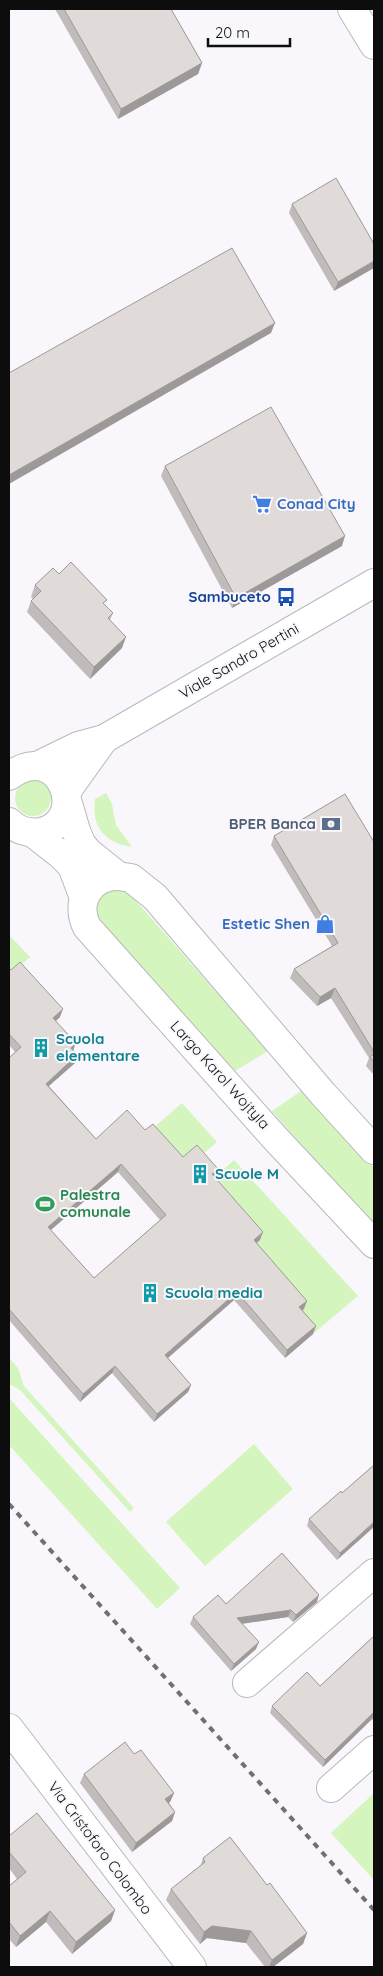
<svg xmlns="http://www.w3.org/2000/svg" width="383" height="1976" viewBox="0 0 383 1976" font-family="Quicksand,sans-serif">
<style>
.green{fill:#d4f6be}
.lines{fill:none;stroke-linecap:round;stroke-linejoin:round}
.minor-casing{stroke:#b9b8bc;stroke-width:30}
.tertiary-casing{stroke:#b9b8bc;stroke-width:30}
.minor{stroke:#fff;stroke-width:28}
.tertiary{stroke:#fff;stroke-width:28}
.rail{stroke:#706f72;stroke-width:4;stroke-dasharray:6 6;stroke-linecap:butt}
.wall{fill:#c1bcbb;fill-rule:evenodd}
.shaded-wall{fill:#9d9998}
.building{fill:#e0dbd9;stroke:#9d9998;fill-rule:evenodd}
.labels{text-anchor:middle;stroke-width:4;stroke-linejoin:round;paint-order:stroke}
.shop-label{font-size:15px;font-weight:bold;fill:#366cbe;stroke:#f9f7fb;text-anchor:start}
.transit-label{font-size:15px;font-weight:bold;fill:#164399;stroke:#f9f7fb;text-anchor:end}
.street-label{font-size:15px;fill:#0d0d0e;stroke:#f9f7fb}
.service-label{font-size:15px;font-weight:bold;fill:#4e5e75;stroke:#f9f7fb;text-anchor:end}
.culture-label{font-size:15px;font-weight:bold;fill:#0d838f;stroke:#f9f7fb;text-anchor:start}
.leisure-label{font-size:15px;font-weight:bold;fill:#27864d;stroke:#f9f7fb;text-anchor:start}
</style>
<rect width="100%" height="100%" fill="#f9f7fb"/>
<g class="green">
<circle cx="33" cy="798" r="18"/>
<path d="M 106,793 L 112,804 L 116,825 L 132,847 C 105,843 91,827 95,799 Z"/>
<polygon points="116,886 130,894 268,1051 235,1071 95,916 95,896"/>
<polygon points="9,935 30,957 9,977"/>
<polygon points="304,1089 374,1168 374,1228 272,1111"/>
<polygon points="182,1103 217,1142 198,1158 180,1165 150,1131"/>
<polygon points="234,1160 358,1296 313,1334 297,1315 304,1309 251,1248 260,1240 209,1182"/>
<polygon points="9,1358 18,1368 24,1386 134,1508 130,1512 20,1390 9,1384"/>
<polygon points="9,1398 180,1588 157,1609 9,1445"/>
<polygon points="254,1444 293,1489 205,1566 166,1522"/>
<polygon points="374,1793 374,1880 331,1833"/>
</g>
<g class="lines">
<g class="minor-casing">
<g id="minor">
<polyline points="67,800 76,831 81,843 88,852 118,876 131,878 155,897 323,1094 374,1150"/>
<polyline points="33,833 61,855 72,866 84,898"/>
<path d="M 118,876 C 90,876 74,902 87,927 L 274,1137 L 374,1244"/>
<polyline points="247,1683 374,1573"/>
<polyline points="9,1728 192,1967"/>
<polyline points="331,1788 374,1750"/>
</g>
</g>
<g class="tertiary-casing">
<g id="tertiary">
<polyline points="352,9 374,45"/>
<polyline points="37,766 78,746 104,739 374,583"/>
<path d="M 9,776 C 60,738 91,820 41,832 C 29,834 17,830 9,822"/>
<polyline points="66,792 104,739"/>
</g>
</g>
<use href="#minor" class="minor"/>
<use href="#tertiary" class="tertiary"/>
<polyline class="rail" points="9,1504 374,1910"/>
</g>
<g class="wall">
<polygon points="55,9 171,9 202,63 198,74 118,119"/>
<polygon points="292,204 374,244 334,291 289,213"/>
<polygon points="165,466 342,546 232,608 161,476"/>
<polygon points="59,574 105,605 113,613 110,620 122,648 90,679 27,612 31,601 33,599 31,597 35,585"/>
<polygon points="274,836 374,842 374,1075 366,1066 369,1058 331,998 317,1006 290,978 294,969 332,946 271,845"/>
<path d="M 9,968 L 60,1017 L 56,1021 L 73,1050 L 77,1055 L 75,1063 L 49,1086 L 96,1139 L 145,1130 L 183,1157 L 215,1177 L 260,1240 L 257,1243 L 304,1309 L 302,1310 L 316,1326 L 313,1334 L 285,1358 L 234,1300 L 168,1358 L 191,1385 L 188,1392 L 154,1422 L 112,1373 L 80,1402 L 9,1320 L 9,1058 L 15,1052 L 9,1045 ZM 118,1172 L 160,1220 L 94,1278 L 51,1230 Z"/>
<polygon points="374,1465 337,1560 307,1526 309,1519 342,1493"/>
<polygon points="317,1602 293,1622 288,1617 242,1623 256,1649 231,1671 190,1624 193,1617 226,1604"/>
<polygon points="374,1636 374,1722 372,1719 323,1767 270,1713 272,1706 320,1686"/>
<polygon points="134,1754 174,1793 170,1802 169,1803 175,1812 172,1821 132,1852 80,1783 84,1774"/>
<polygon points="9,1836 115,1910 111,1921 72,1954 46,1922 16,1947 9,1939 9,1886 17,1879 9,1868"/>
<polygon points="203,1858 267,1885 307,1933 303,1944 273,1967 265,1967 246,1943 207,1938 200,1944 166,1900 171,1889 200,1867"/>
</g>
<g class="shaded-wall">
<polygon points="202,63 198,74 118,119 121,109"/>
<polygon points="374,261 374,268 334,291 338,282"/>
<polygon points="275,323 271,333 9,484 9,475"/>
<polygon points="345,536 342,546 232,608 236,598"/>
<polygon points="126,637 122,648 90,679 94,667"/>
<polygon points="335,988 331,998 317,1006 320,997"/>
<polygon points="63,1009 60,1017 50,1026 53,1018"/>
<polygon points="76,1043 73,1051 71,1048"/>
<polygon points="77,1055 75,1063 43,1091 46,1084"/>
<polygon points="121,1164 118,1172 45,1235 48,1227"/>
<polygon points="218,1169 215,1177 212,1174"/>
<polygon points="263,1232 260,1240 251,1248 254,1240"/>
<polygon points="237,1292 234,1300 162,1363 165,1355"/>
<polygon points="307,1301 304,1309 297,1315 299,1307"/>
<polygon points="316,1326 313,1334 285,1358 287,1350"/>
<polygon points="115,1366 112,1373 80,1402 83,1394"/>
<polygon points="191,1385 188,1392 154,1422 157,1414"/>
<polygon points="374,1522 374,1527 337,1560 340,1553"/>
<polygon points="319,1595 317,1602 293,1622 296,1615"/>
<polygon points="291,1610 288,1617 235,1625 237,1618"/>
<polygon points="259,1642 256,1649 231,1671 234,1664"/>
<polygon points="374,1712 372,1719 323,1767 325,1760"/>
<polygon points="174,1793 170,1802 162,1808 165,1799"/>
<polygon points="175,1812 172,1821 132,1852 136,1843"/>
<polygon points="115,1910 111,1921 72,1954 76,1942"/>
<polygon points="50,1911 46,1922 16,1947 20,1936"/>
<polygon points="212,1926 251,1931 246,1943 207,1938 200,1944 204,1932"/>
<polygon points="307,1933 303,1944 273,1967 269,1967 272,1960"/>
</g>
<g class="building">
<polygon points="64,9 171,9 202,63 121,109"/>
<polygon points="336,178 374,244 374,261 338,282 292,204"/>
<polygon points="232,248 275,323 9,475 9,373"/>
<polygon points="271,407 345,536 236,598 165,466"/>
<polygon points="71,562 107,600 103,603 113,613 108,618 126,637 94,667 31,601 41,591 35,585 53,568 59,574"/>
<polygon points="345,794 374,842 374,1052 335,988 320,997 294,969 338,943 274,836"/>
<path d="M 20,962 L 63,1009 L 53,1018 L 76,1043 L 71,1048 L 77,1055 L 46,1084 L 96,1139 L 127,1110 L 145,1130 L 153,1124 L 183,1157 L 197,1145 L 218,1169 L 212,1174 L 263,1232 L 254,1240 L 307,1301 L 299,1307 L 316,1326 L 287,1350 L 237,1292 L 165,1355 L 191,1385 L 157,1414 L 115,1366 L 83,1394 L 9,1309 L 9,1058 L 21,1047 L 9,1034 L 9,968 L 11,970 ZM 121,1164 L 166,1215 L 94,1278 L 48,1227 Z"/>
<polygon points="374,1054 374,1062 370,1057"/>
<polygon points="374,1465 374,1522 340,1553 309,1519 341,1491 342,1493"/>
<polygon points="282,1553 319,1595 296,1615 291,1610 237,1618 259,1642 234,1664 193,1617 218,1595 226,1604"/>
<polygon points="374,1636 374,1712 325,1760 272,1706 307,1672 320,1686"/>
<polygon points="125,1742 134,1754 141,1750 174,1793 165,1799 175,1812 136,1843 84,1774"/>
<polygon points="37,1813 115,1910 76,1942 50,1911 20,1936 9,1922 9,1886 26,1872 9,1852 9,1836"/>
<polygon points="230,1837 267,1885 270,1883 307,1933 272,1960 251,1931 212,1926 204,1932 171,1889 205,1862 203,1858"/>
</g>
<defs>
<g id="supermarket-bare" transform="scale(1.5)"><path d="M-6-5.5h2.5l.6 2H6L4.5 2H-2.5L-4.4-4H-6ZM-1.5 3.2a1.3 1.3 0 1 0 .1 0ZM3 3.2a1.3 1.3 0 1 0 .1 0Z" fill="#3f7fe0" stroke="#f9f7fb" stroke-width="2.5" paint-order="stroke"/></g>
<g id="bus-bare" transform="scale(1.5)"><path d="M-5-6H5V4H4V6H2V4H-2V6H-4V4H-5ZM-3.5-4V0h7V-4ZM-3.5 1.2v1.5H-2V1.2ZM2 1.2v1.5H3.5V1.2Z" fill="#1a4fb4" stroke="#f9f7fb" stroke-width="2.5" paint-order="stroke"/></g>
<g id="bank-bare" transform="scale(1.5)"><path d="M-6-4H6V4H-6ZM0-2.3a2.3 2.3 0 1 0 0 4.6a2.3 2.3 0 1 0 0-4.6Z" fill="#5c6f8a" stroke="#f9f7fb" stroke-width="2.5" paint-order="stroke"/></g>
<g id="shop-bare" transform="scale(1.5)"><path d="M-5-2.5h2.3a2.7 3.5 0 0 1 5.4 0H5L5.5 6h-11ZM-1.5-2.5h3a1.5 2.3 0 0 0-3 0Z" fill="#3f7fe0" stroke="#f9f7fb" stroke-width="2.5" paint-order="stroke"/></g>
<g id="building-bare" transform="scale(1.5)"><path d="M-4-6H4V6H1V3H-1V6H-4ZM-2.5-4.3h1.7v1.8h-1.7ZM.8-4.3h1.7v1.8H.8ZM-2.5-1h1.7V.8h-1.7ZM.8-1h1.7V.8H.8Z" fill="#0f9aa8" stroke="#f9f7fb" stroke-width="2.5" paint-order="stroke"/></g>
<g id="stadium-bare" transform="scale(1.5)"><path d="M0-5a6.5 5 0 1 0 0 10a6.5 5 0 1 0 0-10ZM-3.5-1.8h7v3.6h-7Z" fill="#2e9e5b" stroke="#f9f7fb" stroke-width="2.5" paint-order="stroke"/></g>
</defs>
<g fill-rule="evenodd">
<use href="#supermarket-bare" x="262" y="504"/>
<use href="#bus-bare" x="286" y="597"/>
<use href="#bank-bare" x="331" y="824"/>
<use href="#shop-bare" x="325" y="924"/>
<use href="#building-bare" x="41" y="1048"/>
<use href="#building-bare" x="200" y="1174"/>
<use href="#stadium-bare" x="45" y="1204"/>
<use href="#building-bare" x="150" y="1293"/>
</g>
<g class="labels">
<g class="shop-label">
<text x="277" y="509">Conad City</text>
<text x="310" y="929" text-anchor="end">Estetic Shen</text>
</g>
<g class="transit-label">
<text x="271" y="602">Sambuceto</text>
</g>
<g class="street-label">
<text transform="translate(239 661) rotate(-30)" y="5">Viale Sandro Pertini</text>
<text transform="translate(220 1075) rotate(48)" y="5">Largo Karol Wojtyla</text>
<text transform="translate(100 1848) rotate(53)" y="5">Via Cristoforo Colombo</text>
</g>
<g class="service-label">
<text x="316" y="829">BPER Banca</text>
</g>
<g class="culture-label">
<text x="56" y="1044">Scuola<tspan x="56" dy="17">elementare</tspan></text>
<text x="215" y="1179">Scuole M</text>
<text x="165" y="1298">Scuola media</text>
</g>
<g class="leisure-label">
<text x="60" y="1200">Palestra<tspan x="60" dy="17">comunale</tspan></text>
</g>
</g>
<rect width="383" height="1976" fill="none" stroke="#0d0d0e" stroke-width="20"/>
<path d="M208 38v8h82v-8" fill="none" stroke="#0d0d0e" stroke-width="2.5"/>
<text x="215" y="38" font-size="15" fill="#0d0d0e" stroke="#f9f7fb" stroke-width="4" paint-order="stroke">20 m</text>
</svg>
